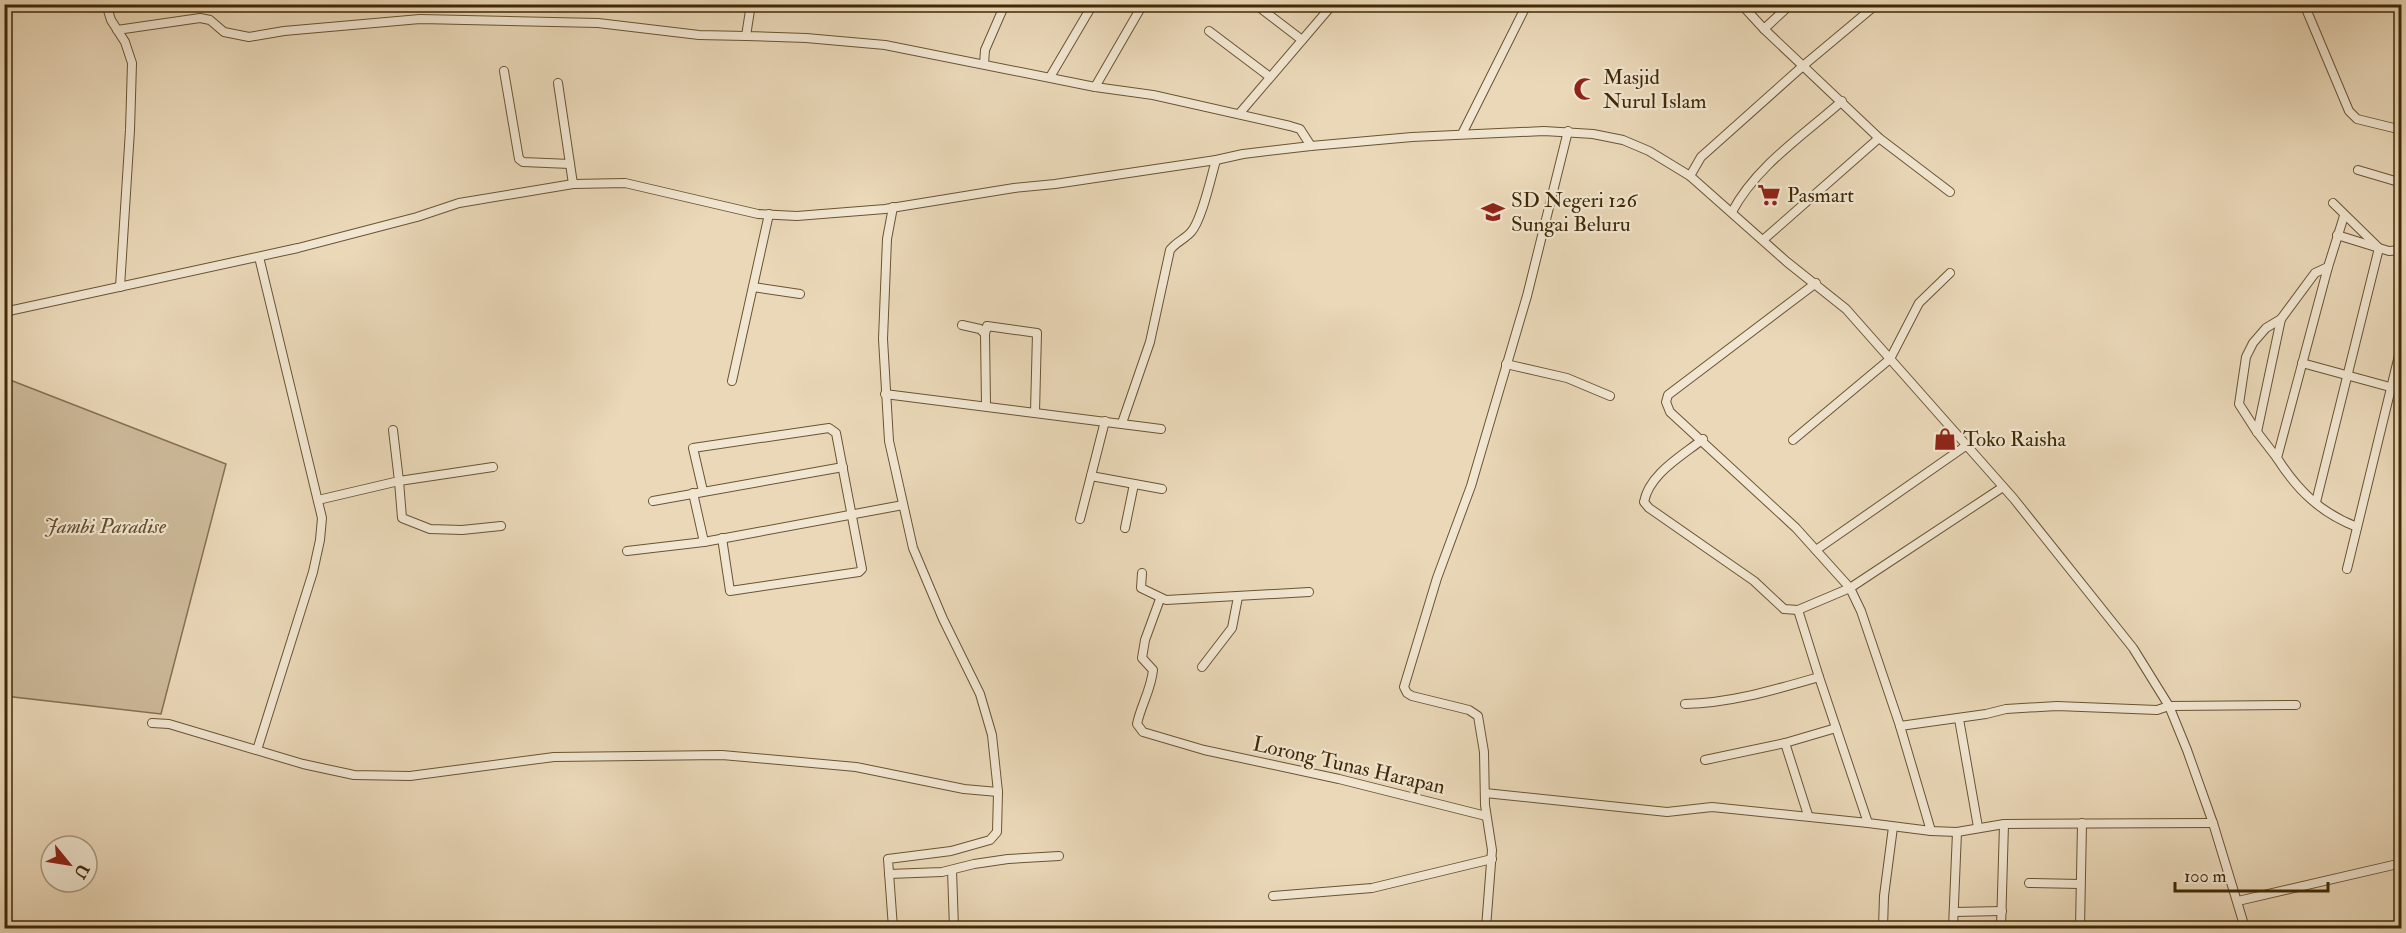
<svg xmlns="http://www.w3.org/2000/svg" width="2406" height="933" viewBox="0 0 2406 933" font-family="'IM FELL Double Pica',serif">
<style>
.green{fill:#cdba9a;stroke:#867150;stroke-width:1.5}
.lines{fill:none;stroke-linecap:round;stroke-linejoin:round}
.minor-casing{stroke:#6a5432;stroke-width:10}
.minor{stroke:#f1e6d1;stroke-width:8}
.labels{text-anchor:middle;stroke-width:4.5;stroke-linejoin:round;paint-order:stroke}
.poi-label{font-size:21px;fill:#402805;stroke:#f1e6d1;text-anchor:start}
.park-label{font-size:21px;font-style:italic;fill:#634c2a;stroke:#f1e6d1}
.street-label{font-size:21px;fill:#402805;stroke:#f1e6d1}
</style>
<rect width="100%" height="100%" fill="#ead8b8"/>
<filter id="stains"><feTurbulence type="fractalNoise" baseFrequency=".00333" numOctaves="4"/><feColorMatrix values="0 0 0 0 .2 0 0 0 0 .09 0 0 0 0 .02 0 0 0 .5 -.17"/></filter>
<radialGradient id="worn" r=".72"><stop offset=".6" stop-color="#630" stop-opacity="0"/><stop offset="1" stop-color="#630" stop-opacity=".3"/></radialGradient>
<polygon class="green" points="5,378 226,464 161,714 5,696"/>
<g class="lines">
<g class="minor-casing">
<g id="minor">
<polyline points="106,4 111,20 125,42 132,63 130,130 120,287"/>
<polyline points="751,4 746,36 806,38 885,45 1095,87 1153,95 1290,126 1300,129 1311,146"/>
<polyline points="1255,4 1302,40"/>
<polyline points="1626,4 1630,7"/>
<polyline points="1741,4 1764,29 1879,138 1950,192"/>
<polyline points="2304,4 2349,111 2357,119 2402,130"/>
<polyline points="1764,29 1791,4"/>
<polyline points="117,30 200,18 210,20 224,32 249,37 284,31 420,19 598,23 699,35 746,36"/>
<polyline points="1209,31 1270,77"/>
<polyline points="984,64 985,50 1005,4"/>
<polyline points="504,71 519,159 523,162 570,164"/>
<polyline points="1050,77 1093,4"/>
<polyline points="558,83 573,184"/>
<polyline points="1095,87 1143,4"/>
<polyline points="1239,114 1333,4"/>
<polyline points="1462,134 1527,4"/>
<polyline points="2358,170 2402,183"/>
<polyline points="1690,176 1701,157 1804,65 1877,4"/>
<polyline points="2333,203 2379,248 2389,251 2402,250"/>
<path d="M 1732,212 C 1756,166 1804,135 1842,101"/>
<path d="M 2344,216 L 2328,267 L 2277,458 C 2298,491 2321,513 2357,527"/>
<polyline points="1763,240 1879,138"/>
<polyline points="2402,261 2399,276 2402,281"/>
<polyline points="1816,283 1668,395 1666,402 1670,412 1796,528 1850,588 1861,611 1900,726 1931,831"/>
<polyline points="753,287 800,294"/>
<polyline points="4,312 298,248 417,217 459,203 573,184 625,183 758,214 797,216 885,209 1014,188 1055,184 1216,160 1243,154 1311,146 1412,137 1544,131 1593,134 1623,140 1649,151 1690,176 1787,262 1846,309 2014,499 2133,648 2169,706 2187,750 2213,823 2245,928"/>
<polyline points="962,325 980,329 985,334 986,405"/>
<polyline points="985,334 987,326 1037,333 1035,412"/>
<polyline points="2302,363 2390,387"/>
<polyline points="1506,364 1567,378 1610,396"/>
<polyline points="732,381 769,214"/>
<polyline points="885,394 1161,429"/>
<path d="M 1122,423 L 1150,342 L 1170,250 C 1176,242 1185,239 1191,232 C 1202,220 1211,177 1216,160"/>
<polyline points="2257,432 2281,319"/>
<path d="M 1703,439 C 1682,456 1649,474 1644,502 L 1649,508 L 1754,581 L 1784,609 L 1798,610 L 1850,588 L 2003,487"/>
<polyline points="1793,440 1890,359 1919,303 1950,273"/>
<polyline points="2277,458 2257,432 2239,404 2246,357 2253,343 2266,328 2281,319 2315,273 2328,267"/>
<polyline points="493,467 399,481 402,518 430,529 462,530 501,526"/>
<polyline points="1091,476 1162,489"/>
<polyline points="703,491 693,448 829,428 836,433 862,569 859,572 730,591 722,538"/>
<polyline points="693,493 704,542"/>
<polyline points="318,500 399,481 393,430"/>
<polyline points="653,501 843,467"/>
<polyline points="2316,502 2379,248 2337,235"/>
<polyline points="1080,519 1105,421"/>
<polyline points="1125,528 1134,484"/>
<polyline points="1816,550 1967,445"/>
<polyline points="627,551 704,542 903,505"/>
<polyline points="2347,569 2402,343"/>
<polyline points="1142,573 1141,588 1166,600 1309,592"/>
<path d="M 1160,599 L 1145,640 L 1142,658 L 1153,670 C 1151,690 1141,705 1137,724 L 1143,732 L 1204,750 L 1339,779 L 1486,816"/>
<polyline points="1798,610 1819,677 1868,823 1931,831 1957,832 2004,824 2213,823"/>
<polyline points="1202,667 1232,628 1238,597"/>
<path d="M 1685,704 C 1731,703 1774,690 1819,677"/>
<polyline points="1959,719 1978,827"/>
<polyline points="152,723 169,724 303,764 354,775 410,776 554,757 722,755 856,767 964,789 998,792"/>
<polyline points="1900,726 1986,714 2006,709 2057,706 2157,710 2169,706 2296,705"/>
<polyline points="1785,743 1808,815"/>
<polyline points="257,750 313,572 320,540 322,518 259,257"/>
<polyline points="1705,760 1785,743 1836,728"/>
<polyline points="1485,793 1667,812 1712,807 1868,823"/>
<polyline points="952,870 954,928"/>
<polyline points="889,874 942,872 974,864 1008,859 1059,856"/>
<polyline points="2029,883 2080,884"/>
<polyline points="1273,896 1372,888 1492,859"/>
<polyline points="2238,901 2402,863"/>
<polyline points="1954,912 2002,911"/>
<polyline points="893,928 888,859 951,851 990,840 997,832 998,792 992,735 980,694 943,619 913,548 889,441 883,339 887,239 893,207"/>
<polyline points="1486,928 1492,850 1485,805 1484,752 1478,716 1469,710 1412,696 1407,693 1404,687 1437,578 1471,486 1527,296 1568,131"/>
<polyline points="1883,928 1884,896 1893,827"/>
<polyline points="1953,928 1957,832"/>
<polyline points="2001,928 2004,824"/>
<polyline points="2080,928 2082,823"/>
</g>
</g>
<use href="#minor" class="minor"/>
</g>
<defs>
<g id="mosque-bare" transform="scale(1.8)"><path d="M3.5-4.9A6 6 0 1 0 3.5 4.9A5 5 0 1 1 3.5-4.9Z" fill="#8f2418" stroke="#f1e6d1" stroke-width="2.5" paint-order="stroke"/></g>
<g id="supermarket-bare" transform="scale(1.8)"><path d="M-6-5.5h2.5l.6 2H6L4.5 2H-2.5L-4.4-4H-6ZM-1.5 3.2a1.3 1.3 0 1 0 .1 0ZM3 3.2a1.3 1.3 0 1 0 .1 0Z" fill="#8f2418" stroke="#f1e6d1" stroke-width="2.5" paint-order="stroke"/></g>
<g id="school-bare" transform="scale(1.8)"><path d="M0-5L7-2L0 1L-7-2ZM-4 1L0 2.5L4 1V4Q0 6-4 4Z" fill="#8f2418" stroke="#f1e6d1" stroke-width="2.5" paint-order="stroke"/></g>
<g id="shop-bare" transform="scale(1.8)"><path d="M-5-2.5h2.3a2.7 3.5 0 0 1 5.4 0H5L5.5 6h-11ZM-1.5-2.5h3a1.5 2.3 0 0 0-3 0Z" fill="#8f2418" stroke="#f1e6d1" stroke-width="2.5" paint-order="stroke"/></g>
</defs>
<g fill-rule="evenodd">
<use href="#mosque-bare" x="1585" y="89"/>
<use href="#supermarket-bare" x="1769" y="195"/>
<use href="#school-bare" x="1493" y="212"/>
<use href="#shop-bare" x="1945" y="439"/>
</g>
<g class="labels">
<g class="poi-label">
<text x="1603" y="84">Masjid<tspan x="1603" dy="24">Nurul Islam</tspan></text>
<text x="1787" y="202">Pasmart</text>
<text x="1511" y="207">SD Negeri 126<tspan x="1511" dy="24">Sungai Beluru</tspan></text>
<text x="1963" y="446">Toko Raisha</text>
</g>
<g class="park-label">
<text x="105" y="533">Jambi Paradise</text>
</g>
<g class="street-label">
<text transform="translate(1349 765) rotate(13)" y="7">Lorong Tunas Harapan</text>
</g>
</g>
<rect width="2406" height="933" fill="none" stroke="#ead8b8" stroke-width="24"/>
<rect x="6" y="6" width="2394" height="921" fill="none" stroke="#402805" stroke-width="3"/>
<rect x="12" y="12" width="2382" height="909" fill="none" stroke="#402805" stroke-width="1.5"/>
<g transform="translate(69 864) rotate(120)"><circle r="28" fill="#f1e6d1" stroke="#aa9a7f" stroke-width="1.5"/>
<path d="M0-4.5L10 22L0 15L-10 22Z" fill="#8f2418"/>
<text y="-9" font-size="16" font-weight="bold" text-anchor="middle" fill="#402805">U</text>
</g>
<path d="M2175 882v9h153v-9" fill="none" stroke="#402805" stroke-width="3"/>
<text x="2184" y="882" font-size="18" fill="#402805" stroke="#f1e6d1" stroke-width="4.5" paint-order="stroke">100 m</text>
<rect width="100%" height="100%" filter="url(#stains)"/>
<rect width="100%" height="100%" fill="url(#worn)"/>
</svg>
